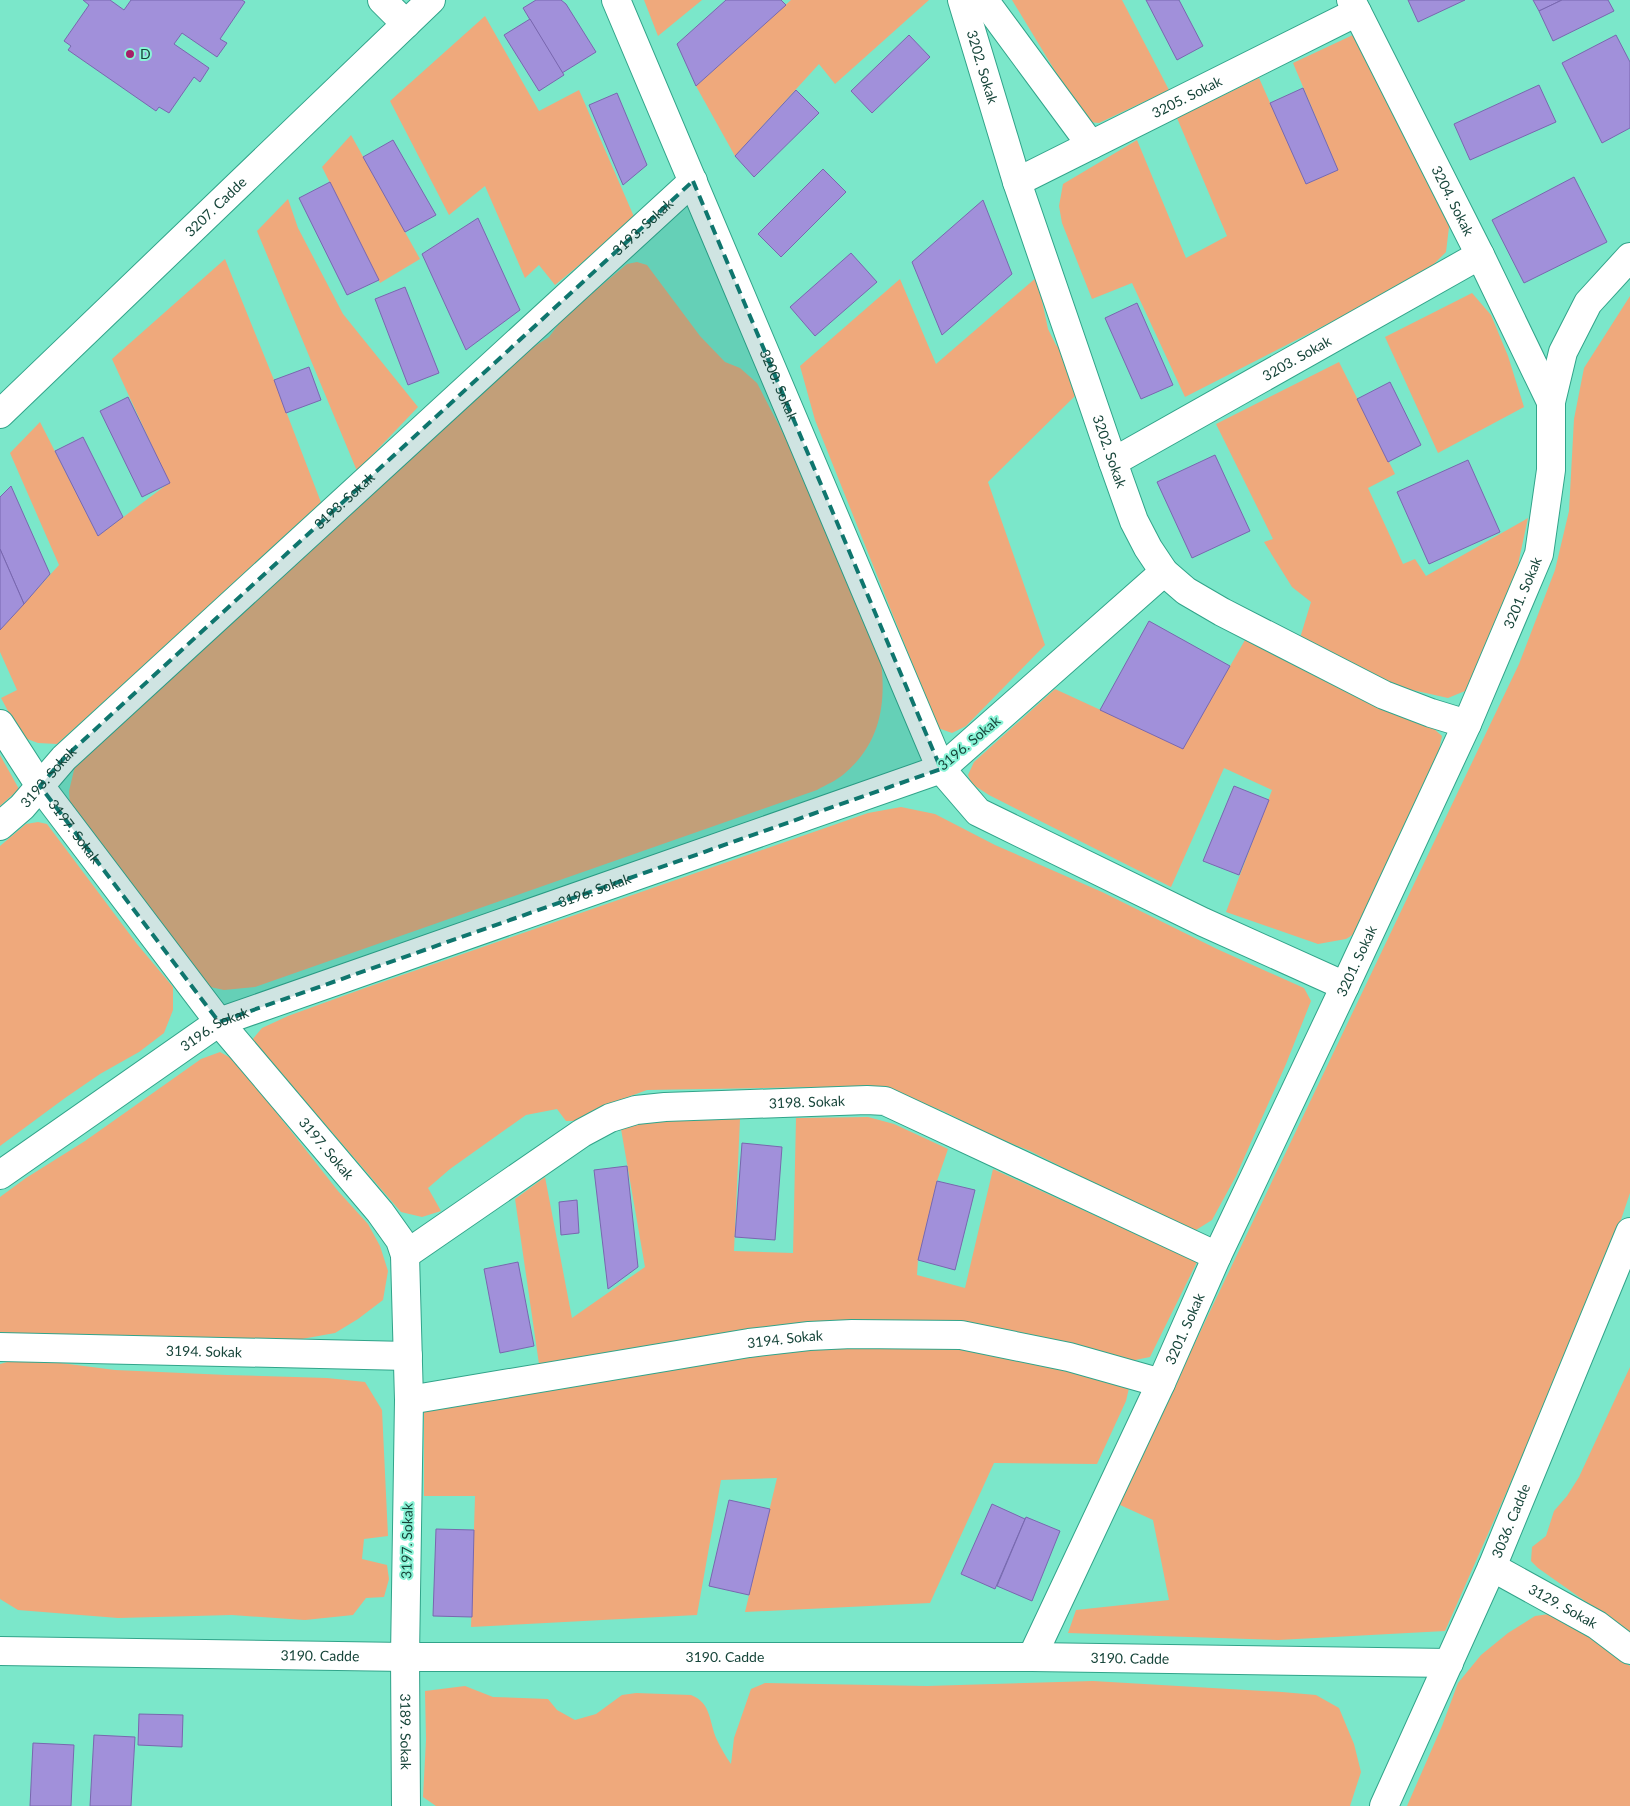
<svg xmlns="http://www.w3.org/2000/svg" width="1630" height="1806" viewBox="0 0 1630 1806" font-family="Lato,sans-serif">
<style>
.green{fill:#efa97c}
.building{fill:#a190da;stroke:#7967af}
.lines{fill:none;stroke-linecap:round;stroke-linejoin:round}
.minor-casing{stroke:#31a48a;stroke-width:30}
.tertiary-casing{stroke:#31a48a;stroke-width:30}
.minor{stroke:#fff;stroke-width:28}
.tertiary{stroke:#fff;stroke-width:28}
.marked{fill:#0f766e;fill-opacity:0.2;stroke:#0f766e;stroke-width:4;stroke-dasharray:10 6;stroke-linejoin:round}
.poi-dot{fill:#a61f67;stroke:#89f4d7;stroke-width:2}
.labels{text-anchor:middle;stroke-width:4;stroke-linejoin:round;paint-order:stroke}
.poi-label{font-size:14px;fill:#17453a;stroke:#89f4d7;text-anchor:start}
.street-label{font-size:14px;fill:#17453a;stroke:#89f4d7}
</style>
<rect width="100%" height="100%" fill="#7be7ca"/>
<g class="green">
<polygon points="644,0 702,0 658,36"/>
<polygon points="791,0 929,0 835,84 819,64 735,156 696,86"/>
<polygon points="1012,0 1122,0 1169,90 1099,123 1089,122 1069,94"/>
<polygon points="485,16 539,111 579,90 635,219 555,285 539,265 525,278 485,186 449,215 390,101"/>
<polygon points="1355,34 1450,219 1446,252 1423,275 1185,397 1132,283 1092,299 1062,223 1059,206 1063,184 1137,140 1186,258 1227,236 1177,118 1259,78 1306,184 1338,170 1293,63"/>
<polygon points="351,135 420,259 380,283 322,167"/>
<polygon points="288,199 298,228 343,314 418,407 357,471 257,231"/>
<polygon points="225,259 274,380 322,505 57,744 38,743 22,737 1,698 17,690 0,652 0,630 59,565 10,453 40,422 98,536 169,483 112,359"/>
<path d="M 637,262 L 647,265 L 700,336 L 725,362 L 740,368 L 757,383 L 787,441 L 880,654 C 887,700 882,742 844,774 C 837,780 826,785 817,790 L 255,987 L 224,990 L 206,986 L 70,805 L 69,791 L 75,766 L 527,351 L 549,337 L 564,317 L 627,264 Z"/>
<polygon points="1037,277 1048,329 1056,345 1065,354 1077,394 988,482 1045,645 966,726 952,733 938,728 815,420 800,366 900,279 936,364"/>
<polygon points="1472,293 1491,315 1508,356 1524,407 1438,453 1385,337"/>
<polygon points="1630,296 1630,1193 1602,1276 1445,1631 1278,1640 1068,1633 1076,1610 1169,1600 1153,1520 1118,1504 1519,664 1555,570 1569,511 1574,419 1584,368"/>
<polygon points="1339,362 1395,474 1368,488 1403,564 1415,559 1426,576 1528,518 1514,583 1494,635 1465,691 1448,698 1381,683 1300,638 1311,602 1292,587 1264,542 1273,539 1216,424"/>
<polygon points="1245,640 1433,728 1442,736 1439,750 1359,931 1346,939 1318,944 1226,912 1272,790 1224,768 1171,887 989,795 972,784 968,775 974,762 1055,689 1183,748"/>
<polygon points="0,755 19,789 0,806"/>
<polygon points="901,807 935,814 995,845 1102,892 1217,949 1304,988 1311,1001 1286,1064 1236,1176 1212,1220 1196,1230 1146,1212 1102,1187 1030,1151 988,1134 943,1111 893,1092 818,1087 647,1090 601,1107 581,1121 566,1121 557,1109 526,1115 450,1169 428,1188 441,1211 422,1217 401,1212 252,1040 262,1028 288,1016 365,988 868,813"/>
<polygon points="38,822 47,824 137,944 173,987 173,1010 164,1033 139,1052 100,1074 65,1098 0,1146 0,846 26,824"/>
<polygon points="220,1052 236,1061 338,1191 368,1224 380,1246 388,1271 383,1300 358,1319 335,1333 285,1342 0,1338 0,1197 26,1178 85,1141 201,1059"/>
<polygon points="868,1117 894,1124 948,1149 937,1181 918,1260 917,1275 965,1288 993,1169 1197,1262 1150,1357 1135,1360 1119,1360 976,1328 539,1364 515,1199 545,1177 572,1318 645,1267 621,1129 639,1122 657,1120 740,1119 734,1251 793,1253 796,1118"/>
<polygon points="877,1342 991,1348 1129,1388 1126,1401 1097,1464 994,1463 930,1603 745,1612 777,1478 721,1480 697,1615 471,1627 475,1496 424,1496 424,1406 767,1349"/>
<polygon points="22,1358 115,1370 227,1375 327,1378 365,1382 382,1410 388,1536 364,1539 362,1559 387,1565 389,1579 384,1597 366,1598 353,1615 305,1620 232,1615 118,1618 18,1610 0,1599 0,1364"/>
<polygon points="1630,1367 1630,1633 1538,1568 1531,1561 1532,1547 1546,1536 1554,1511 1567,1496 1579,1477"/>
<polygon points="1557,1613 1630,1666 1630,1806 1407,1806 1442,1726 1458,1683 1481,1655 1508,1633 1535,1616"/>
<path d="M 1093,1681 L 1282,1692 L 1316,1695 L 1339,1708 L 1354,1744 L 1361,1772 L 1350,1806 L 436,1806 L 423,1797 L 426,1740 L 425,1691 L 465,1686 L 493,1697 L 548,1699 L 557,1710 L 575,1720 L 596,1714 L 622,1695 L 636,1693 L 691,1695 C 712,1703 709,1723 717,1740 C 721,1748 726,1757 731,1764 L 734,1738 L 751,1689 L 765,1683 L 927,1686 Z"/>
</g>
<g class="building">
<polygon points="83,0 110,0 124,10 131,0 242,0 245,2 220,39 227,43 217,57 182,33 174,44 209,68 200,82 194,77 169,113 159,107 156,111 68,50 71,46 64,41 89,5"/>
<polygon points="536,0 561,0 566,4 596,52 562,73 523,8"/>
<polygon points="726,0 781,0 786,5 696,86 677,44"/>
<polygon points="1146,0 1179,0 1203,46 1177,60"/>
<polygon points="1408,0 1465,0 1418,22"/>
<polygon points="1533,0 1562,0 1539,11"/>
<polygon points="1562,0 1608,0 1614,11 1553,41 1539,11"/>
<polygon points="530,19 564,75 539,91 504,35"/>
<polygon points="909,35 930,57 872,113 851,91"/>
<polygon points="1616,35 1630,62 1630,128 1602,143 1562,63"/>
<polygon points="1539,85 1556,122 1470,160 1454,124"/>
<polygon points="1303,88 1338,170 1306,184 1270,103"/>
<polygon points="796,90 819,113 754,177 735,156"/>
<polygon points="617,93 647,165 623,185 589,105"/>
<polygon points="393,140 436,215 405,232 363,157"/>
<polygon points="823,169 846,192 781,257 758,234"/>
<polygon points="1574,177 1607,242 1524,283 1492,220"/>
<polygon points="330,182 379,280 347,295 299,198"/>
<polygon points="983,200 1012,274 942,335 912,262"/>
<polygon points="478,218 520,310 466,350 422,254"/>
<polygon points="851,253 877,282 815,336 790,307"/>
<polygon points="405,287 439,373 408,385 375,299"/>
<polygon points="1137,303 1173,385 1141,399 1105,318"/>
<polygon points="309,367 321,400 286,413 274,380"/>
<polygon points="1390,382 1421,445 1388,462 1357,399"/>
<polygon points="128,397 170,483 142,497 100,411"/>
<polygon points="83,437 123,517 98,536 55,451"/>
<polygon points="1215,455 1250,531 1192,558 1157,482"/>
<polygon points="1468,460 1500,532 1429,564 1397,492"/>
<polygon points="11,486 50,574 24,604 0,549 0,497"/>
<polygon points="0,549 24,604 0,630"/>
<polygon points="1149,621 1230,666 1183,749 1100,710"/>
<polygon points="1234,786 1269,800 1239,875 1203,861"/>
<polygon points="742,1143 782,1147 775,1240 735,1237"/>
<polygon points="627,1166 638,1267 608,1289 594,1170"/>
<polygon points="937,1181 975,1190 955,1270 918,1260"/>
<polygon points="577,1200 579,1233 561,1235 559,1202"/>
<polygon points="518,1262 534,1346 500,1353 484,1269"/>
<polygon points="729,1500 770,1509 749,1595 709,1586"/>
<polygon points="992,1504 1025,1519 995,1589 961,1574"/>
<polygon points="1026,1517 1060,1531 1032,1601 997,1586"/>
<polygon points="436,1529 474,1530 472,1617 433,1616"/>
<polygon points="139,1714 183,1715 182,1747 138,1745"/>
<polygon points="94,1735 135,1737 131,1806 90,1806"/>
<polygon points="33,1743 74,1745 71,1806 30,1806"/>
</g>
<g class="lines">
<g class="minor-casing">
<g id="minor">
<polyline points="382,0 406,24"/>
<path id="s1" d="M 616,0 L 941,769 L 978,812 L 1203,922 L 1345,986"/>
<path id="s2" d="M 962,0 L 1017,182 L 1113,462 L 1134,521 L 1148,548 L 1164,572 L 1186,591 L 1222,612 L 1384,695 L 1431,713 L 1467,724"/>
<polyline points="984,0 1091,145"/>
<path id="s3" d="M 1351,0 L 1480,255 L 1551,402"/>
<path id="s4" d="M 1017,182 L 1357,12"/>
<path id="s5" d="M 1113,462 L 1480,255"/>
<path id="s6" d="M 0,724 L 40,786 L 219,1022 L 380,1212 L 400,1240 L 405,1255 L 409,1400 L 405,1657 L 406,1806"/>
<path id="s7" d="M 0,826 L 22,807 L 64,758 L 693,181"/>
<path id="s8" d="M 0,1175 L 219,1022 L 941,769 L 1164,572"/>
<path id="s9" d="M 405,1255 L 582,1133 L 610,1118 L 636,1110 L 665,1107 L 867,1100 L 885,1101 L 1217,1256"/>
<path id="s10" d="M 0,1347 L 408,1356"/>
<path id="s11" d="M 409,1400 L 749,1343 L 809,1336 L 852,1334 L 961,1335 L 1069,1357 L 1161,1383"/>
<path id="s12" d="M 1492,1567 L 1597,1625 L 1630,1650"/>
<path id="s13" d="M 0,1651 L 405,1657 L 1032,1657 L 1449,1663"/>
<path id="s14" d="M 1032,1657 L 1161,1383 L 1217,1256 L 1345,986 L 1467,724 L 1539,554 L 1551,470 L 1551,402 L 1563,352 L 1588,303 L 1630,257"/>
</g>
</g>
<g class="tertiary-casing">
<g id="tertiary">
<path id="s15" d="M 0,414 L 431,0"/>
<path id="s16" d="M 1384,1806 L 1492,1567 L 1630,1232"/>
</g>
</g>
<use href="#minor" class="minor"/>
<use href="#tertiary" class="tertiary"/>
</g>
<path class="marked" d="M 693,181 L 941,769 L 219,1022 L 40,786 L 64,758 Z"/>
<circle class="poi-dot" cx="130" cy="54" r="5"/>
<g class="labels">
<g class="poi-label">
<text x="140" y="59">D</text>
</g>
<g class="street-label">
<text dy="5" stroke="none"><textPath href="#s2" startOffset="70">3202. Sokak</textPath></text>
<text dy="5" stroke="none"><textPath href="#s4" startOffset="190">3205. Sokak</textPath></text>
<text dy="5" stroke="none"><textPath href="#s3" startOffset="225">3204. Sokak</textPath></text>
<text dy="5" stroke="none"><textPath href="#s15" startOffset="299">3207. Cadde</textPath></text>
<text dy="5" stroke="none"><textPath href="#s7" startOffset="879">3193. Sokak</textPath></text>
<text dy="5" stroke="none"><textPath href="#s5" startOffset="211">3203. Sokak</textPath></text>
<text dy="5" stroke="none"><textPath href="#s1" startOffset="418">3200. Sokak</textPath></text>
<text dy="5" stroke="none"><textPath href="#s2" startOffset="475">3202. Sokak</textPath></text>
<text dy="5" stroke="none"><textPath href="#s7" startOffset="474">3193. Sokak</textPath></text>
<text dy="5" stroke="none"><textPath href="#s14" startOffset="1172">3201. Sokak</textPath></text>
<text transform="translate(969 743) rotate(-40)" y="5">3196. Sokak</text>
<text dy="5" stroke="none"><textPath href="#s7" startOffset="69">3193. Sokak</textPath></text>
<text dy="5" stroke="none"><textPath href="#s6" startOffset="131">3197. Sokak</textPath></text>
<text dy="5" stroke="none"><textPath href="#s8" startOffset="665">3196. Sokak</textPath></text>
<text dy="5" stroke="none"><textPath href="#s14" startOffset="768">3201. Sokak</textPath></text>
<text dy="5" stroke="none"><textPath href="#s8" startOffset="260">3196. Sokak</textPath></text>
<text dy="5" stroke="none"><textPath href="#s9" startOffset="445">3198. Sokak</textPath></text>
<text dy="5" stroke="none"><textPath href="#s6" startOffset="536">3197. Sokak</textPath></text>
<text dy="5" stroke="none"><textPath href="#s14" startOffset="362">3201. Sokak</textPath></text>
<text dy="5" stroke="none"><textPath href="#s11" startOffset="381">3194. Sokak</textPath></text>
<text dy="5" stroke="none"><textPath href="#s10" startOffset="204">3194. Sokak</textPath></text>
<text dy="5" stroke="none"><textPath href="#s16" startOffset="312">3036. Cadde</textPath></text>
<text transform="translate(407 1541) rotate(-89)" y="5">3197. Sokak</text>
<text dy="5" stroke="none"><textPath href="#s12" startOffset="81">3129. Sokak</textPath></text>
<text dy="5" stroke="none"><textPath href="#s13" startOffset="320">3190. Cadde</textPath></text>
<text dy="5" stroke="none"><textPath href="#s13" startOffset="725">3190. Cadde</textPath></text>
<text dy="5" stroke="none"><textPath href="#s13" startOffset="1130">3190. Cadde</textPath></text>
<text dy="5" stroke="none"><textPath href="#s6" startOffset="1146">3189. Sokak</textPath></text>
</g>
</g>
</svg>
